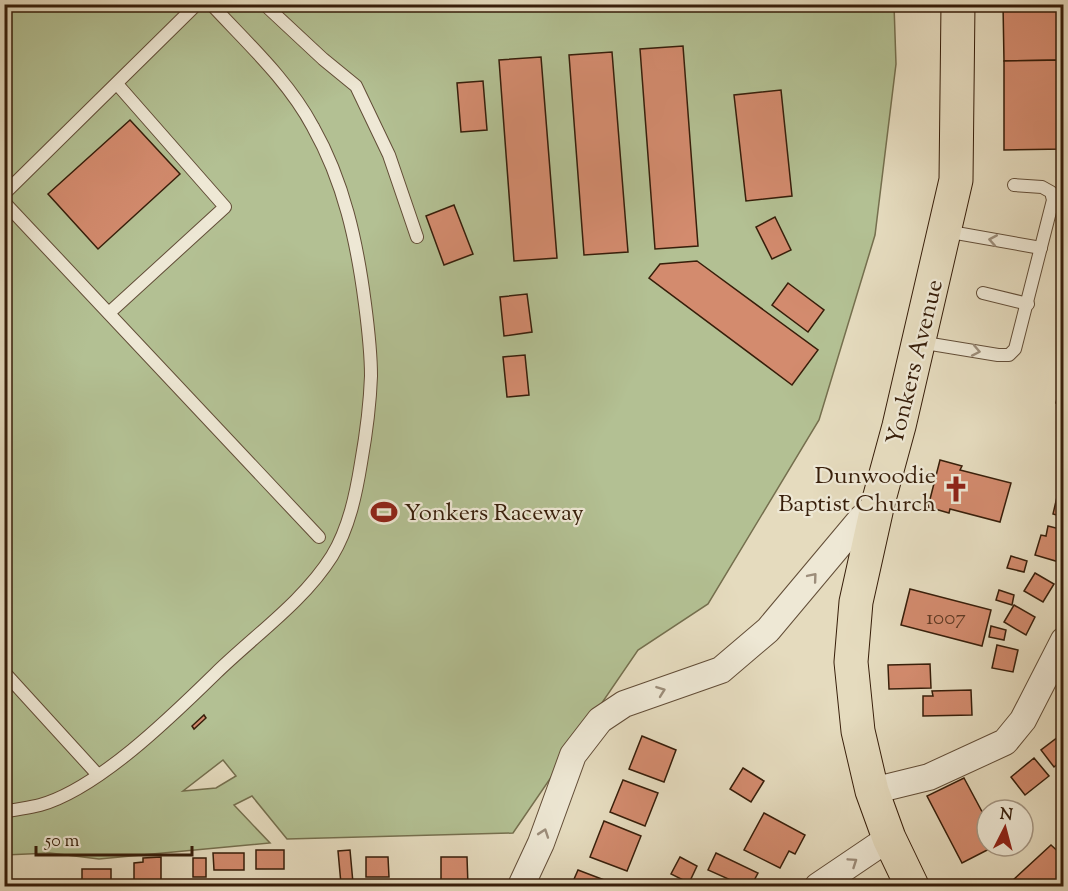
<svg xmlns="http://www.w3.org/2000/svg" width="1068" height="891" viewBox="0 0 1068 891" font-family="'Sorts Mill Goudy',serif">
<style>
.green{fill:#b3c093;stroke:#756f4e;stroke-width:1.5;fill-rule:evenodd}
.building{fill:#d38b6e;stroke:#371e0a;stroke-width:1.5}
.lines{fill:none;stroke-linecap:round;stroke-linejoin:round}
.service-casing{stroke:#624d37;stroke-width:14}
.minor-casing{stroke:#624d37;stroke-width:28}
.primary-casing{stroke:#371e0a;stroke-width:35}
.service{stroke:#eee8d5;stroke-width:12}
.minor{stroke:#eee8d5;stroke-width:26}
.primary{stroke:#e5dbbe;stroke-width:33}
.oneway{stroke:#9c8d7a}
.labels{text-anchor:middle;stroke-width:4.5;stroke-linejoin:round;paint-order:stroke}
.number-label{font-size:21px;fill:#5e3923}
.street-label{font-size:24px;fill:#371e0a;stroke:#eee8d5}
.poi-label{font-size:24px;fill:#371e0a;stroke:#eee8d5;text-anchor:end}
</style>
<rect width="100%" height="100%" fill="#e5dbbe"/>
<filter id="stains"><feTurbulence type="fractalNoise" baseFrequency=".00333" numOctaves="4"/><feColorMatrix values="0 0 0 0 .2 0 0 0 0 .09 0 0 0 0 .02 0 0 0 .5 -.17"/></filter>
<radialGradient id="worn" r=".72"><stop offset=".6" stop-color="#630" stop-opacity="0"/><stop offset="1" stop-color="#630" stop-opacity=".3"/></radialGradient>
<path class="green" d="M 4,5 L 894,5 L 896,64 L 875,235 L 819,420 L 708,604 L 638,650 L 513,833 L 287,839 L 252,796 L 234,805 L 270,843 L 99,859 L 50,853 L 5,855 ZM 223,760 L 236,776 L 216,788 L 183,791 Z"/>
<g class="building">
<polygon points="1003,4 1064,4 1064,60 1004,61"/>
<polygon points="683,46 698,246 655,249 640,49"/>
<polygon points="612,52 628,252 584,255 569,55"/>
<polygon points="541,57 557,258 514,261 499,60"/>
<polygon points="1064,60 1064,149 1004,150 1004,61"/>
<polygon points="483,81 487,130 461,132 457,83"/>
<polygon points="781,90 792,196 746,201 734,95"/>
<polygon points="130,120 180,174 98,249 48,194"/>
<polygon points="454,205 473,254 444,265 426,216"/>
<polygon points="775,217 791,250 772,259 756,227"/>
<polygon points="697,261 818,350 792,385 649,278 660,264"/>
<polygon points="788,283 824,310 808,332 772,305"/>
<polygon points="527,294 532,332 504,336 500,297"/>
<polygon points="525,355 529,395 507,397 503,357"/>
<polygon points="1059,390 1064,392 1064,405 1056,403"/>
<polygon points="940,460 962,466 960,470 1011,483 1000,522 950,509 949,513 928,507"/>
<polygon points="1060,484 1064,485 1064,517 1053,514"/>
<polygon points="1048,526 1064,530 1064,549 1059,562 1035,555 1041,535 1046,536"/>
<polygon points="1011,556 1027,561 1024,572 1007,568"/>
<polygon points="1035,573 1054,584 1043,602 1024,591"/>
<polygon points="910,589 991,610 982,646 901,625"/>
<polygon points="999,590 1014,595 1012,605 996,600"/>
<polygon points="1014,605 1035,617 1026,635 1004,622"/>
<polygon points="991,626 1006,630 1004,640 989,637"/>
<polygon points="997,645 1018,650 1013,672 992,668"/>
<polygon points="930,664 931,688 889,689 888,665"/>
<polygon points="971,690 972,715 923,716 923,696 933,696 932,691"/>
<polygon points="204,715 206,718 194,729 192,726"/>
<polygon points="642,736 676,750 664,782 629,769"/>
<polygon points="1058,737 1064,743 1064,765 1061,761 1054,767 1041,750"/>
<polygon points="1034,758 1049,776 1025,795 1011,777"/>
<polygon points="743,768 764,781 751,802 730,789"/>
<polygon points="964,778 987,821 987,846 995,846 962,863 927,796"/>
<polygon points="623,780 658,793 645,826 610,812"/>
<polygon points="764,813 805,835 795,854 789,851 780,868 744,850"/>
<polygon points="604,821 641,836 627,871 590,857"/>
<polygon points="1051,845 1064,857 1064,886 1019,886 1013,880"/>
<rect x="256" y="850" width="28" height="19"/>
<polygon points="350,850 353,883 341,884 338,851"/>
<polygon points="213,853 244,853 244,870 214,870"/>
<polygon points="716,853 758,873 751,886 744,886 708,870"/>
<polygon points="161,857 161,880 134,880 134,863 143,862 143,858"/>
<polygon points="366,857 388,857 389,877 366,877"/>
<polygon points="441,857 467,857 468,886 441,886"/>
<polygon points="680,857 697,866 689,883 671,874"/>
<rect x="193" y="858" width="13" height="19"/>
<rect x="82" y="869" width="29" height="17"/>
<polygon points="578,870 620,886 571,886"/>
</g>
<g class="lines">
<g class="service-casing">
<g id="service">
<polyline points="264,4 323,59 356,86 389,155 417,237"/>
<polyline points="4,194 197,4"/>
<polyline points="4,202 319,537"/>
<polyline points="945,231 1041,248"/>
<polyline points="983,293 1028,304"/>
<polyline points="109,313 225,207 117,84"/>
<polyline points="919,342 998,355 1009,355 1015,349 1053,200 1051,192 1042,187 1014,185"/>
<polyline points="4,672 98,775"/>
<path d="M 4,812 C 16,809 29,808 40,805 C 98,789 173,715 216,673 C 255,635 303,602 332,556 C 349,528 356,494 361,463 C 366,435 370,405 371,376 C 371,352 368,327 365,304 C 357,242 344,182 313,127 C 288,80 247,43 211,4"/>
</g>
</g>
<g class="minor-casing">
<g id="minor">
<polyline points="872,791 929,777 1005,742 1023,720 1064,640"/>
<polyline points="521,886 541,843 573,755 600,720 624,704 721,670 768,630 861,519 878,503"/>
<polyline points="818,886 889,838"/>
</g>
</g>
<g class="primary-casing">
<polyline id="primary" points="912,886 889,838 872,791 858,731 851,662 856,602 878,503 899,426 956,180 958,4"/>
</g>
<use href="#service" class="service"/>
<use href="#minor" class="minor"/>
<use href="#primary" class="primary"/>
</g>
<defs><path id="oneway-chevron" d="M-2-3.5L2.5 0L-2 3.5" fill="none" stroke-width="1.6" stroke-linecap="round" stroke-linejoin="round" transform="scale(1.5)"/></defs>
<g class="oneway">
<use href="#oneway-chevron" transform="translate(993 240) rotate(-170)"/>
<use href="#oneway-chevron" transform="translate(976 351) rotate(11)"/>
<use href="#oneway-chevron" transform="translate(813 577) rotate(-50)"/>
<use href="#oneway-chevron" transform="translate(661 691) rotate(-20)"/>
<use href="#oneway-chevron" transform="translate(544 833) rotate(-71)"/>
<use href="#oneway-chevron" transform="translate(853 862) rotate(-34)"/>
</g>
<defs>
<g id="church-bare" transform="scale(2.07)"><path d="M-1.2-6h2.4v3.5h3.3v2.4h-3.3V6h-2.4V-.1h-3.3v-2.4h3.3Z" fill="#8f2418" stroke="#eee8d5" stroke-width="2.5" paint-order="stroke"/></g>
<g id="stadium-bare" transform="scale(2.07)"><path d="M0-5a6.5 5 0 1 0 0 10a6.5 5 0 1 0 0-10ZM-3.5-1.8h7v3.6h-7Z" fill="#8f2418" stroke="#eee8d5" stroke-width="2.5" paint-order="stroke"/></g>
</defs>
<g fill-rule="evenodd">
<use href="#church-bare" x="956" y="489"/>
<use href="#stadium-bare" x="384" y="512"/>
</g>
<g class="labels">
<g class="number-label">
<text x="946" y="624">1007</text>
</g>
<g class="street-label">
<text transform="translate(914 362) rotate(-76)" y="8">Yonkers Avenue</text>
</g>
<g class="poi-label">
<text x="936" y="483">Dunwoodie<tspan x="936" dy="28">Baptist Church</tspan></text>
<text x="404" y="520" text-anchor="start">Yonkers Raceway</text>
</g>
</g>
<rect width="1068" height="891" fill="none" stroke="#e5dbbe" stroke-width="24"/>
<rect x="6" y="6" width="1056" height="879" fill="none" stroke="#371e0a" stroke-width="3"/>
<rect x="12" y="12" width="1044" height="867" fill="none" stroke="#371e0a" stroke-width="1.5"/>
<g transform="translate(1005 828) rotate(6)"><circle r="28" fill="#eee8d5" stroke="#a59784" stroke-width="1.5"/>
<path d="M0-4.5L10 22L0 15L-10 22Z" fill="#8f2418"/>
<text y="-9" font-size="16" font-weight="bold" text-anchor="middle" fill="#371e0a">N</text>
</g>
<path d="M36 846v9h156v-9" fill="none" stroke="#371e0a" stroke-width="3"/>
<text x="45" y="846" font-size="18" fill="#371e0a" stroke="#eee8d5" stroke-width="4.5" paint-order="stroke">50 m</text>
<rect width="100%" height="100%" filter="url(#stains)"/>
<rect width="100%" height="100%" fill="url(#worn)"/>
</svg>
